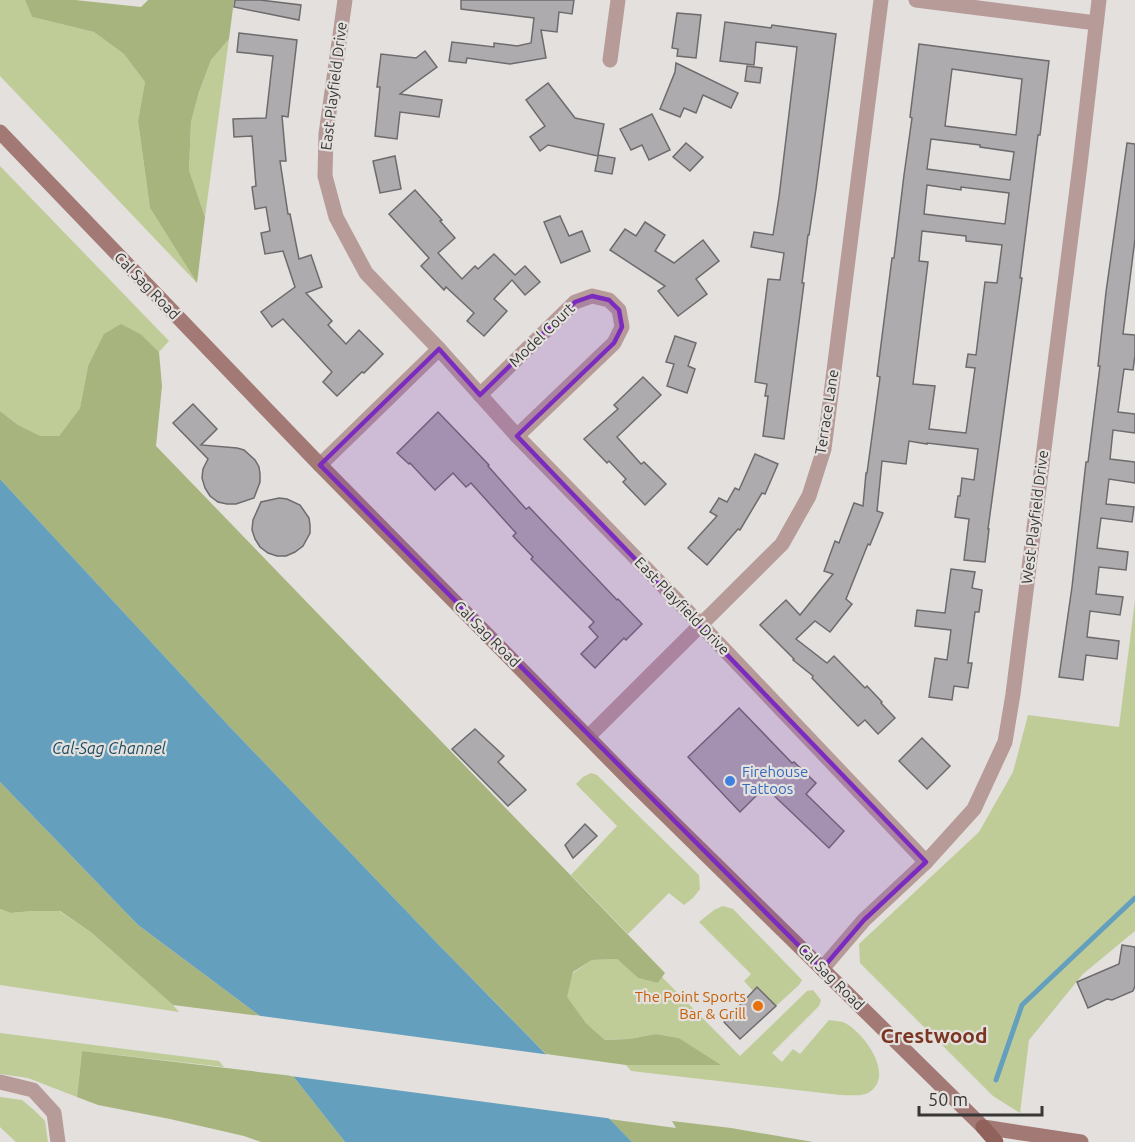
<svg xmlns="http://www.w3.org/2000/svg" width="1135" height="1142" viewBox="0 0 1135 1142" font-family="Ubuntu,sans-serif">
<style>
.green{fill:#bfcc98}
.forest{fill:#a7b47d}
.water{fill:#64a0bd}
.pier{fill:#e3e0dd}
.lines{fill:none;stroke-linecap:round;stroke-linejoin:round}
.stream{stroke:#64a0bd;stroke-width:5}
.building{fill:#aeabae;stroke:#6d6b6e;stroke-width:1.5;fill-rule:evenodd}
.street{stroke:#b79b98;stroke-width:15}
.secondary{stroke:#a27975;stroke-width:15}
.primary{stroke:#91615c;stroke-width:15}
.marked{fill:#7b2cbf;fill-opacity:0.2;stroke:#7b2cbf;stroke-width:4.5;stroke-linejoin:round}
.shop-dot{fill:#3f7fe0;stroke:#e3e0dd;stroke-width:2}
.food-dot{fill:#e8710a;stroke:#e3e0dd;stroke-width:2}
.labels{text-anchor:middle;stroke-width:4.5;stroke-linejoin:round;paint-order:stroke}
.street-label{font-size:15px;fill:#383736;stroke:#e3e0dd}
.shop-label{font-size:15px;fill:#366cbe;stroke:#e3e0dd;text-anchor:start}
.food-label{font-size:15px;fill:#c56008;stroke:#e3e0dd;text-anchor:end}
.water-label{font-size:16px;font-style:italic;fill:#1a4b60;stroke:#e3e0dd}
.district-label{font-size:21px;font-weight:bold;fill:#7a3623;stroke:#e3e0dd}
</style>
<rect width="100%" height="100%" fill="#e3e0dd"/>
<g class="green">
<polygon points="0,0 25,0 32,17 94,32 124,54 145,82 138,121 150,208 197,283 0,76"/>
<polygon points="229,39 205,217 189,170 191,122 199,92 211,60"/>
<polygon points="0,166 169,341 159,352 142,335 88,366 80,408 59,436 40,437 18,425 0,411"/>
<polygon points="1135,600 1135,931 1083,974 1029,1040 1020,1113 993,1096 860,963 859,944 979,832 1013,772 1028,715 1119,727"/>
<polygon points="591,773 597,775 699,875 700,889 693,898 684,905 669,893 628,934 571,875 617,826 576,784 583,777"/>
<polygon points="723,906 733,909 802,980 799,985 776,1006 757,987 753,991 744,981 751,974 699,922 714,910"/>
<polygon points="0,909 11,913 32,911 59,911 92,933 173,1005 179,1012 0,985"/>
<path d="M 617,959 L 638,978 L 658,983 L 662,977 L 740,1056 L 807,991 L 813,990 L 821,1000 L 819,1006 L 772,1053 L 782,1062 L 793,1049 L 800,1054 L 829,1020 C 834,1021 839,1021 843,1022 C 863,1031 894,1073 871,1091 C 864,1097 849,1095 840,1095 L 631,1071 L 626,1065 L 720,1065 L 679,1038 L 656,1034 L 629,1039 L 605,1040 L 586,1023 L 566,997 L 573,973 L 592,960 Z"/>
<polygon points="0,1033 219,1061 224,1067 82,1051 77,1097 28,1078 0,1074"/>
<polygon points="0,1097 22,1100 34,1110 45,1121 48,1142 16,1142 0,1127"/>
</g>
<g class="forest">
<polygon points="25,0 75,0 141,7 148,0 234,0 229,39 211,60 199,92 191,122 189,170 205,217 197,283 150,208 138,121 145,82 124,54 94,32 32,17"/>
<polygon points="121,324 142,335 159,352 162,386 156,446 665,973 658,983 638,978 617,959 592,960 573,972 567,997 586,1023 605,1040 629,1039 656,1034 679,1038 721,1065 626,1065 546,1054 438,944 230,727 0,479 0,411 18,425 40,436 59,436 80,408 88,366 104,334"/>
<polygon points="0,782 138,925 260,1016 173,1005 92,933 60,911 32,911 11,913 0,909"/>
<polygon points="82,1051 293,1076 345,1142 261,1142 244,1136 170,1119 98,1105 77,1097"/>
<polygon points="609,1119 676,1128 672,1121 731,1128 813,1142 632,1142"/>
</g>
<polygon class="water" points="0,479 230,727 438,944 632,1142 345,1142 293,1076 260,1016 138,925 0,782"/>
<polygon class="pier" points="254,1015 551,1055 614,1119 290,1076 258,1018"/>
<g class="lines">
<polyline class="stream" points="996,1080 1022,1005 1135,898"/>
</g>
<g class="building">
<polygon points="235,0 260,0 301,5 299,20 234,7"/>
<polygon points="461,0 574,0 572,14 559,12 557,32 541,30 546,58 510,64 467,58 466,63 449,61 452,42 494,47 494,43 517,46 531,43 534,18 461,9"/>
<polygon points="677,13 701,15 696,58 677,56 678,49 672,48"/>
<polygon points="725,22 771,28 772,25 836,34 816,189 809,235 808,235 802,283 804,283 784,439 763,436 768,396 765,396 767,384 755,382 768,279 780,280 784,253 751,247 754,232 773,235 779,197 797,47 756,42 754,65 720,61"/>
<polygon points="239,33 297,40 288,117 282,116 286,161 280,161 288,214 290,214 299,259 311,255 322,287 306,293 332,321 328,325 346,344 359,330 383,354 364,373 362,372 337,396 323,382 332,372 283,319 272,327 261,312 295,287 283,251 265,254 261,233 270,231 266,207 255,209 252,187 256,186 252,136 234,137 233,119 266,118 273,56 237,52"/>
<path d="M 919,44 L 1049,61 L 1040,135 L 1038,135 L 1020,278 L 1022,278 L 988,529 L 989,529 L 985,562 L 964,560 L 969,519 L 955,517 L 958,496 L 960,496 L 962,478 L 974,480 L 978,449 L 927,443 L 927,444 L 909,441 L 906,464 L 882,461 L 877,511 L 883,513 L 870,545 L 868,544 L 846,599 L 852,604 L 830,632 L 815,621 L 796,639 L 827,663 L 834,656 L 865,688 L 867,686 L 882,702 L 881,703 L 895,718 L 878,734 L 865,720 L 858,726 L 812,678 L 813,676 L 793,660 L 794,659 L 760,625 L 786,600 L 800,615 L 833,574 L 824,571 L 835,541 L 839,543 L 854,503 L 863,506 L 866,473 L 867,473 L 880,377 L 877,376 L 892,258 L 894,258 L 904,175 L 912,118 L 910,117 ZM 952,69 L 1022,79 L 1016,135 L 945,126 ZM 931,139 L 980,145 L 980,147 L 1014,152 L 1010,180 L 927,169 ZM 927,185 L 961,190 L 961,187 L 1009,193 L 1005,224 L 924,214 ZM 922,231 L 966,236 L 966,241 L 1002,245 L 997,283 L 985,282 L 976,355 L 968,354 L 966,367 L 975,368 L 966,433 L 929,429 L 935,386 L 913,384 L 928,262 L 919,261 Z"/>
<polygon points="425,51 437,67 400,94 442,100 439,117 400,112 397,139 375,136 380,87 377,87 381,54 416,58"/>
<polygon points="676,63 738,93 731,108 703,95 696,113 684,108 680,117 660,109 675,72"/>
<polygon points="747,66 762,68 760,83 745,81"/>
<polygon points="548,83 575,118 604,124 598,155 615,158 612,174 595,171 598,156 548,145 540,151 530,137 545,126 526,100"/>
<polygon points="652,114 670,150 649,160 642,145 631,150 620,129"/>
<polygon points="686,143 703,157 690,171 673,157"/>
<polygon points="1127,143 1135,144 1135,239 1123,334 1135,335 1135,355 1133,370 1124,369 1118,412 1135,414 1135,433 1113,430 1110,459 1135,462 1135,483 1109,479 1106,504 1134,507 1132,522 1101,518 1097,548 1128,552 1126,570 1099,567 1096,594 1123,597 1120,615 1090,611 1087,637 1119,641 1117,659 1086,655 1083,680 1059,677 1072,587 1086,462 1088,462 1100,366 1098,366 1106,292"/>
<polygon points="395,156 401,189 380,193 373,161"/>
<polygon points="415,190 442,220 440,221 455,238 438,253 462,279 475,266 478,269 494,254 515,275 525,266 540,282 525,295 512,280 494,299 507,311 484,336 467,321 474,313 446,287 444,290 421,266 429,258 389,214"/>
<polygon points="560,216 569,236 582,231 590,251 561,263 544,222"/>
<polygon points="645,222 665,235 655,251 674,263 703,240 719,261 696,279 707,294 678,316 658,291 665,286 610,250 625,229 636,236"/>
<polygon points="675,336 696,343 688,366 695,369 687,393 667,386 674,364 666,362"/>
<polygon points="643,377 661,395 617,437 641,464 644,462 666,484 645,505 623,482 626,479 609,461 607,463 584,439 618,409 614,405"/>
<polygon points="193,404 217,429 201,445 237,448 244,450 255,460 259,467 260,474 260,482 254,498 236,504 227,504 218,502 210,496 205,488 202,478 203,469 208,459 173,423"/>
<polygon points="438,412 489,465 488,466 526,509 529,507 617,600 618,599 642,624 626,640 624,638 595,668 581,654 598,637 589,627 594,622 531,559 533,557 513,536 516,533 471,483 466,487 453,473 435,490 410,463 409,464 397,453"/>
<polygon points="755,454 778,464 765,494 762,493 740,530 738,529 707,565 688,548 717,516 710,512 719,498 727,502 735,488 739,490"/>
<polygon points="279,498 287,499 300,505 309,518 310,525 310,533 303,546 295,552 286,556 277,556 268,553 260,547 255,539 252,530 253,520 261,502"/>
<polygon points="951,569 975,572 972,588 982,590 979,612 975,612 968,663 972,663 968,688 954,686 952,700 929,697 935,658 947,660 951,630 915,626 917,610 945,613"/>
<polygon points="739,708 792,763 794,762 816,783 806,794 844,831 829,848 765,787 740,812 688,757"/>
<polygon points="475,729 504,756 498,762 526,790 508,806 452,749"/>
<polygon points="922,738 950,766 927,789 899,761"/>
<polygon points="585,824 597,836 573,858 565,845"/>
<polygon points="1122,945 1135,947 1135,986 1133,991 1112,1000 1107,999 1088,1008 1077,982 1119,964"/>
<polygon points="757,987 776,1006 740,1039 724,1022"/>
</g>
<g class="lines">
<g class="street">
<polyline points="345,0 326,134 325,176 336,217 366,273 439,349 517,436 701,625 926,862"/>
<polyline points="916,0 1096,23"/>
<polyline points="610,60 618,0"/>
<polyline points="480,395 575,302 592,296 609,300 619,310 622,327 614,343 517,436"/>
<polyline points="320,465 439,349"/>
<polyline points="588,737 782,544 809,496 824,449 881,0"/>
<polyline points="822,969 864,920 926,862 974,809 1005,742 1013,694 1080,165 1099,0"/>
<polyline points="0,1082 33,1090 54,1113 58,1142"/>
</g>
<polyline class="secondary" points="0,132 320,465 630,780 983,1127 1081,1142"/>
<polyline class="primary" points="983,1127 996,1142"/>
</g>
<path class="marked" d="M 592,296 L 609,300 L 619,310 L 622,327 L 614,343 L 517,436 L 926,862 L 864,920 L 822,969 L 320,465 L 439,349 L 480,395 L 575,302 Z"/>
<circle class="shop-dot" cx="730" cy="781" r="6"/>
<circle class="food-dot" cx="758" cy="1006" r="6"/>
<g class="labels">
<g class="street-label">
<text transform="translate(334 86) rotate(-83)" y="5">East Playfield Drive</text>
<text transform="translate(147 286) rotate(46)" y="5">Cal Sag Road</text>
<text transform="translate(542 335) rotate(-44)" y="5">Model Court</text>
<text transform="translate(827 412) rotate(-81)" y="5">Terrace Lane</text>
<text transform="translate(1035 517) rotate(-83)" y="5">West Playfield Drive</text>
<text transform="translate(682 606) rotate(46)" y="5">East Playfield Drive</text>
<text transform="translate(487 634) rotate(45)" y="5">Cal Sag Road</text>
<text transform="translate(831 977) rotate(45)" y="5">Cal Sag Road</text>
</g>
<g class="shop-label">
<text x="742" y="777">Firehouse<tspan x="742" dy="17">Tattoos</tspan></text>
</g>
<g class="food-label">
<text x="746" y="1002">The Point Sports<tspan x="746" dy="17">Bar &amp; Grill</tspan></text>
</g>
<g class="water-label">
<text x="109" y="754">Cal-Sag Channel</text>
</g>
<g class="district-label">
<text x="934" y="1043">Crestwood</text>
</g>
</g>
<path d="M919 1106v9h123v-9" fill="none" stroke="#383736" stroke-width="3"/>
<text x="928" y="1106" font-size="18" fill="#383736" stroke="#e3e0dd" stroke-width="4.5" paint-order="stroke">50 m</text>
</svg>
